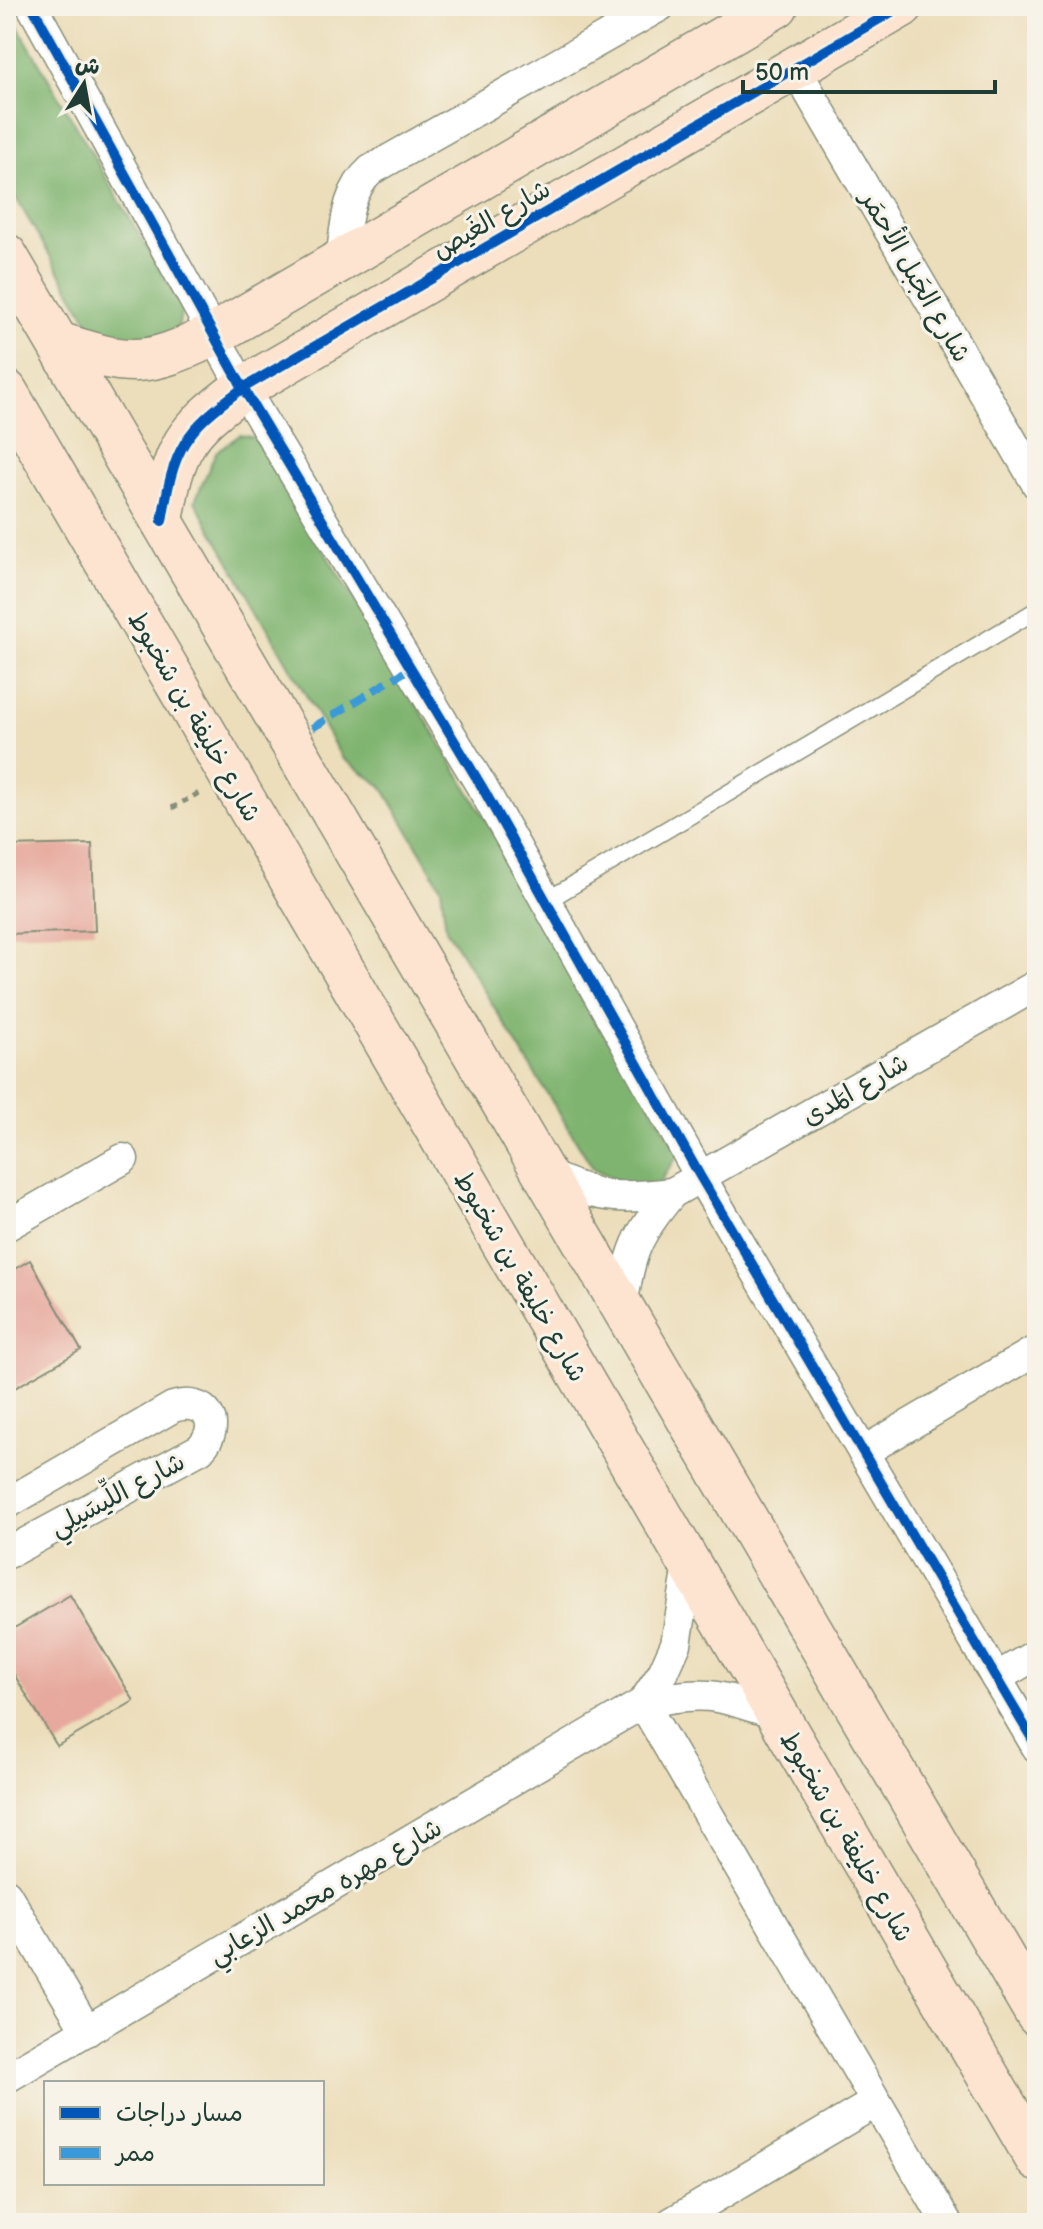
<svg xmlns="http://www.w3.org/2000/svg" width="1043" height="2229" viewBox="0 0 1043 2229" font-family="'Balsamiq Sans','Playpen Sans Arabic',sans-serif">
<style>
.forest{fill:#7fb470;stroke:#4f7852;stroke-width:2}
.building{fill:#e7a99d}
.lines{fill:none;stroke-linecap:round;stroke-linejoin:round}
.lane-casing{stroke:#868e78;stroke-width:19}
.street-casing{stroke:#868e78;stroke-width:33}
.secondary-casing{stroke:#868e78;stroke-width:45}
.path{stroke:#868e78;stroke-width:5;stroke-dasharray:6 6;stroke-linecap:butt}
.lane{stroke:#fff;stroke-width:16}
.street{stroke:#fff;stroke-width:30}
.secondary{stroke:#fde4d1;stroke-width:42}
.quiet{stroke:#3a99d8;stroke-width:8;stroke-dasharray:16 8;stroke-linecap:butt}
.cycleway-casing{stroke:#f7f3e8;stroke-width:15}
.cycleway{stroke:#0057b8;stroke-width:10}
.labels{text-anchor:middle;stroke-width:6;stroke-linejoin:round;paint-order:stroke}
.street-label{font-size:26px;fill:#1f3d34;stroke:#f7f3e8}
</style>
<rect width="100%" height="100%" fill="#f7f3e8"/>
<filter id="ink" filterUnits="userSpaceOnUse"><feTurbulence type="fractalNoise" baseFrequency=".0125" numOctaves="2"/><feDisplacementMap in="SourceGraphic" scale="16" xChannelSelector="R" yChannelSelector="G"/><feConvolveMatrix kernelMatrix="1 2 1 2 8 2 1 2 1" color-interpolation-filters="sRGB"/></filter>
<filter id="wash" filterUnits="userSpaceOnUse"><feTurbulence type="fractalNoise" baseFrequency=".006" numOctaves="4" result="noise"/><feDisplacementMap in="SourceGraphic" scale="32" xChannelSelector="R" yChannelSelector="G"/><feGaussianBlur stdDeviation="1.8" result="paint"/><feColorMatrix in="noise" values="0 0 0 0 0 0 0 0 0 0 0 0 0 0 0 0 0 1.4 0 .05"/><feComposite in="paint" operator="in"/></filter>
<g filter="url(#wash)">
<rect width="100%" height="100%" fill="#ecdebb"/>
<g class="forest">
<polygon points="6,6 182,308 176,340 143,349 97,336 6,181"/>
<polygon points="240,435 256,438 531,894 679,1154 658,1185 625,1185 593,1168 446,929 441,887 382,786 342,758 195,501 216,452"/>
</g>
<g id="blocks">
<g class="building">
<polygon points="92,844 95,931 6,934 6,846"/>
<polygon points="30,1260 81,1350 6,1393 6,1274"/>
<polygon points="70,1595 134,1701 57,1746 6,1661 6,1633"/>
</g>
</g>
</g>
<g filter="url(#ink)">
<use href="#blocks" fill-opacity="0" stroke="#868e78" stroke-width="2"/>
<g class="lines">
<g class="lane-casing">
<polyline id="lane" points="546,901 1037,610"/>
</g>
<g class="street-casing">
<g id="street">
<polyline points="32,6 243,388 482,787 700,1176 1037,1747"/>
<polyline points="795,68 1037,484"/>
<path d="M 341,261 C 346,228 345,193 371,170 L 660,6"/>
<path d="M 543,1173 C 598,1198 612,1200 672,1193"/>
<polyline points="6,1226 123,1159"/>
<path d="M 622,1307 C 631,1250 635,1237 672,1193 L 1037,985"/>
<polyline points="863,1452 1037,1350"/>
<path d="M 6,1504 L 173,1407 C 206,1397 224,1424 200,1449 L 6,1554"/>
<polyline points="996,1678 1037,1654"/>
<polyline points="643,1703 947,2223"/>
<polyline points="643,1703 663,1673 676,1644 689,1566"/>
<polyline points="6,1894 87,2031"/>
<path d="M 6,2078 L 643,1703 C 704,1689 718,1695 775,1714"/>
<polyline points="671,2223 876,2102"/>
</g>
</g>
<g class="secondary-casing">
<g id="secondary">
<polyline points="6,255 1037,2015"/>
<path d="M 58,343 C 129,366 145,368 213,335 L 777,6"/>
<polyline points="6,391 1037,2160"/>
<path d="M 162,521 C 174,447 183,432 243,388 L 902,6"/>
</g>
</g>
<polyline class="path" points="172,808 199,793"/>
<use href="#lane" class="lane"/>
<use href="#street" class="street"/>
<use href="#secondary" class="secondary"/>
<polyline class="quiet" points="312,728 411,668"/>
<g class="cycleway-casing">
<g id="cycleway">
<polyline points="32,6 243,388 482,787 700,1176 1037,1747"/>
<path d="M 162,521 C 174,447 183,432 243,388 L 902,6"/>
</g>
</g>
<use href="#cycleway" class="cycleway"/>
</g>
</g>
<g class="labels">
<g class="street-label">
<text transform="translate(491 219) rotate(-30)" y="9">شارع الغَيص</text>
<text transform="translate(916 276) rotate(60)" y="9">شارع الجَبل الأحمَر</text>
<text transform="translate(195 716) rotate(60)" y="9">شارع خليفة بن شخبوط</text>
<text transform="translate(855 1089) rotate(-30)" y="9">شارع المَدى</text>
<text transform="translate(521 1276) rotate(60)" y="9">شارع خليفة بن شخبوط</text>
<text transform="translate(117 1494) rotate(-28)" y="9">شارع اللِّيسَيلِي</text>
<text transform="translate(847 1836) rotate(60)" y="9">شارع خليفة بن شخبوط</text>
<text transform="translate(325 1891) rotate(-30)" y="9">شارع مهره محمد الزعابي</text>
</g>
</g>
<rect width="1043" height="2229" fill="none" stroke="#f7f3e8" stroke-width="32"/>
<rect x="44" y="2081" width="280" height="104" fill="#f7f3e8" stroke="#a1aaa0" stroke-width="2"/>
<rect x="60" y="2107" width="40" height="12" fill="#0057b8" stroke="#a1aaa0" stroke-width="2"/>
<text x="116" y="2121" font-size="24" fill="#1f3d34">مسار دراجات</text>
<rect x="60" y="2147" width="40" height="12" fill="#3a99d8" stroke="#a1aaa0" stroke-width="2"/>
<text x="116" y="2161" font-size="24" fill="#1f3d34">ممر</text>
<g transform="translate(84 84) rotate(11)" stroke="#f7f3e8" stroke-width="6" paint-order="stroke">
<path d="M0-6L14 30L0 20L-14 30Z" fill="#1f3d34"/>
<text y="-12" font-size="22" font-weight="bold" text-anchor="middle" fill="#1f3d34">ش</text>
</g>
<path d="M743 80v12h252v-12" fill="none" stroke="#1f3d34" stroke-width="4"/>
<text x="755" y="80" font-size="24" fill="#1f3d34" stroke="#f7f3e8" stroke-width="6" paint-order="stroke">50 m</text>
</svg>
